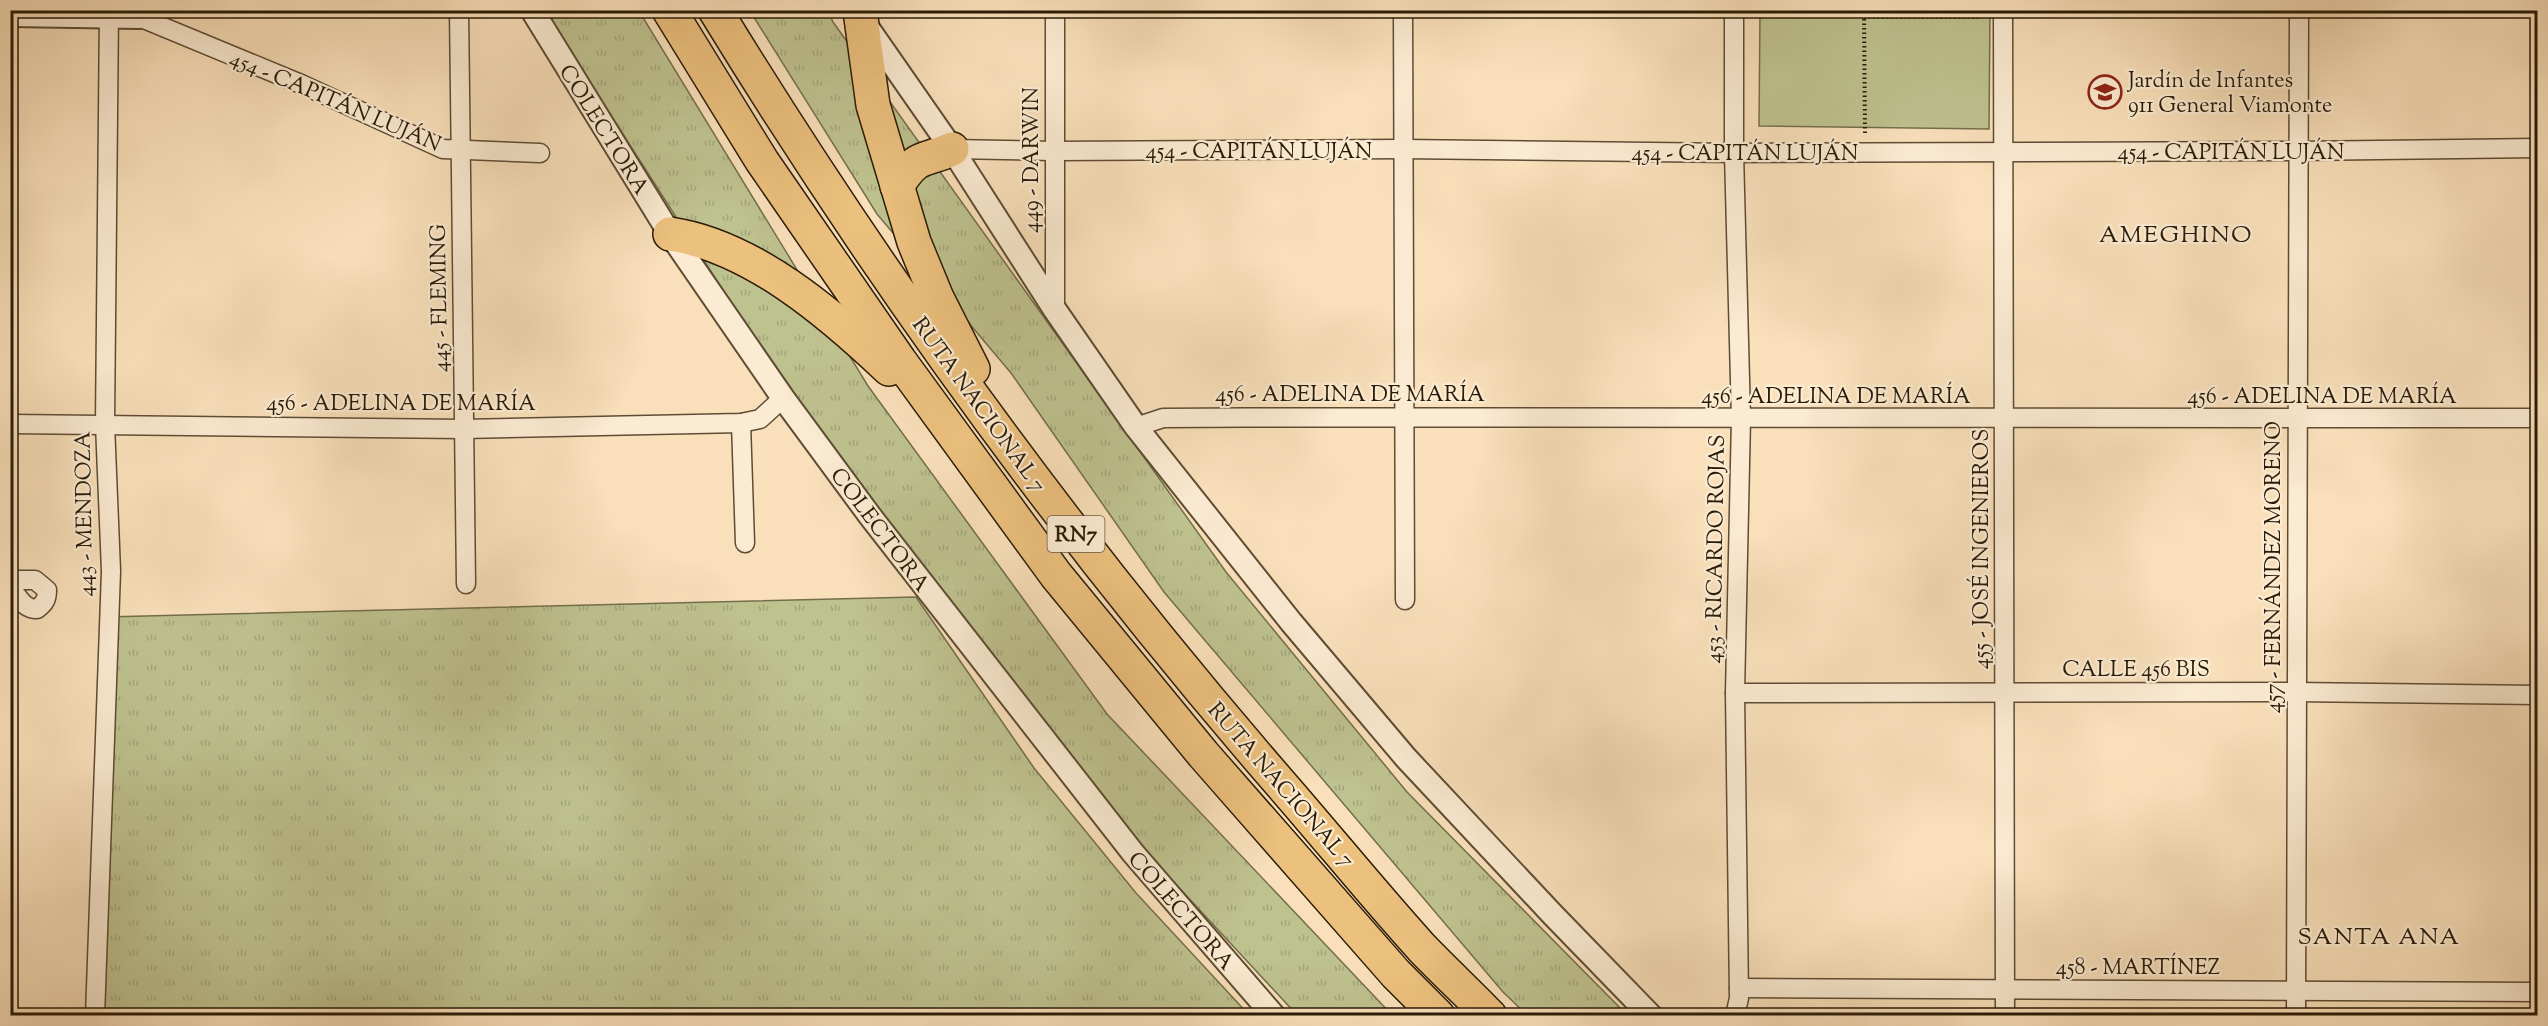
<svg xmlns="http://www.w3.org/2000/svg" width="2548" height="1026" viewBox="0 0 2548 1026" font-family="'Sorts Mill Goudy',serif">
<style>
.grass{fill:url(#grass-tufts);stroke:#746e4b;stroke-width:1.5}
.park{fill:#bec28f;stroke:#746e4b;stroke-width:1.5}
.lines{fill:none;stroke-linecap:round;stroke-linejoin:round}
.minor-casing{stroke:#5e4c34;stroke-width:21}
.tertiary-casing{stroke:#5e4c34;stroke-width:26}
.motorway-casing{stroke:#2a1b07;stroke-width:36}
.path{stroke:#2a1b07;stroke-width:4;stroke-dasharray:1.5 3;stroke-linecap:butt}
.minor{stroke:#fbebd2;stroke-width:18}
.tertiary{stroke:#fbebd2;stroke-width:22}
.motorway{stroke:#ecc07d;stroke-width:33}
.labels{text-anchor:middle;stroke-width:4.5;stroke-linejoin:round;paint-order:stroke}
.shield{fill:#fbebd2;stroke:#695944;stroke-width:1.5}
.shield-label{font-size:21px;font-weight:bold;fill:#2a1b07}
.poi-label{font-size:22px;fill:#2a1b07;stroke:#fbebd2;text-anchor:start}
.street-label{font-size:22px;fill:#2a1b07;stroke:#fbebd2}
.neighbourhood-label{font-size:24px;letter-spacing:1.5px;fill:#2a1b07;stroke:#fbebd2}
</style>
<defs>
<pattern id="grass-tufts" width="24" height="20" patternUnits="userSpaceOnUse" patternTransform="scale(1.5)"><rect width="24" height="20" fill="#bec28f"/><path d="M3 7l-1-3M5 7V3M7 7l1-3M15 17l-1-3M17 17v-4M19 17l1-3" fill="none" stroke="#a3a67a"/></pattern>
</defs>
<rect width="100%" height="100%" fill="#f9e0ba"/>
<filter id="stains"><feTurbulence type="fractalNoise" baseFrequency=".00333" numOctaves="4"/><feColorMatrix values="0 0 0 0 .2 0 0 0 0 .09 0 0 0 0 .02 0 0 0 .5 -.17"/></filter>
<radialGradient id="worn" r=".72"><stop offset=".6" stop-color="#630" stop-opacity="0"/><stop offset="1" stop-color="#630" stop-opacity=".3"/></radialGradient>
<g class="grass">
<polygon points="544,11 639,11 868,386 1107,714 1392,1015 1297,1015 1145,851 876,506 762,351"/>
<polygon points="750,11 828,11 833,22 1226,572 1407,792 1627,1015 1527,1015 1503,992 1164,592 1011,373 877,214"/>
<polygon points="916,597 1034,768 1136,893 1249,1015 90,1016 105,617"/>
</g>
<polygon class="park" points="1760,11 1990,11 1989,129 1759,126"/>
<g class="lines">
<g class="minor-casing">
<g id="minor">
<polyline points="459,10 466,584"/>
<polyline points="1055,10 1055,310"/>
<polyline points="1403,10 1405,600"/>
<polyline points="1734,10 1734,153 1741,418 1735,693 1739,998 1735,1016"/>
<polyline points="2003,10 2005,1016"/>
<polyline points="139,17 301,84 443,149 540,153"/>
<polyline points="952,149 1054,151 1404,149 1734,153 2299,151 2538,148"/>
<polyline points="741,423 745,543"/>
<polyline points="10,424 464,429 741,423 760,419 783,398"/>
<path d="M 1136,427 L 1163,418 C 1621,414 2079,422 2538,418"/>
<path d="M 10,580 L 35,580 L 47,590 C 47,599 45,603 37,609 C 23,609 19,597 10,587"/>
<polyline points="1735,693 2295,692 2538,695"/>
<polyline points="1739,988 2538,992"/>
<polyline points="95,1016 111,571 105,424 109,10"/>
<polyline points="2296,1016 2299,10"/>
</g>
</g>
<g class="tertiary-casing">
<g id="tertiary">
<polyline points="532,10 670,234 783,398 870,516 1133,853 1274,1016"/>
<polyline points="10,15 139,17 152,10"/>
<polyline points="865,24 952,149 1055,310 1136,427 1291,622 1406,758 1553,915 1651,1016"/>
</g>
</g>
<g class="motorway-casing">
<g id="motorway">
<polyline points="669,10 762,161 900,361 1056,575 1203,754 1396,974 1438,1016"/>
<path d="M 715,10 C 882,283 1071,542 1280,783 C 1328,838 1374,895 1422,948 C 1444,971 1468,993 1490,1016"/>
<polyline points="861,18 873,105 914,242 937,298 973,369"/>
<path d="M 897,186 C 919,152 922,163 952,149"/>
<path d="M 670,234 C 752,246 831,314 889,369"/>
</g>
</g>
<g class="path">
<polyline points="1864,10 1865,136"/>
<polyline points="1864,17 1980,17"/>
<polyline points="1865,17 1871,10"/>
</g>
<use href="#minor" class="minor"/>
<use href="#tertiary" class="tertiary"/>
<use href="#motorway" class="motorway"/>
</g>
<defs>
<g id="school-ring" transform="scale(1.725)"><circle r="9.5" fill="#fbebd2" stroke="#8f2418" stroke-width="1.5"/><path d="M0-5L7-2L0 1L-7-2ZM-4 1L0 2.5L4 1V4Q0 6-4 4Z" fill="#8f2418"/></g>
</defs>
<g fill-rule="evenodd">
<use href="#school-ring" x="2105" y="92"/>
</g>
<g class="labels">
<rect class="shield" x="1047.5" y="516" width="57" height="36" rx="4.5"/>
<g class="shield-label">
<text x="1076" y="541">RN7</text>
</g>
<g class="poi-label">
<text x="2128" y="87">Jardín de Infantes<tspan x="2128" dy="25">911 General Viamonte</tspan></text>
</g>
<g class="street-label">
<text transform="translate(336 100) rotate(23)" y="8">454 - CAPITÁN LUJÁN</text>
<text transform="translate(605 129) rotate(58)" y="8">COLECTORA</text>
<text x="1259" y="158">454 - CAPITÁN LUJÁN</text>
<text x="2231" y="159">454 - CAPITÁN LUJÁN</text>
<text x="1745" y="160">454 - CAPITÁN LUJÁN</text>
<text transform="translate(1030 160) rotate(-90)" y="8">449 - DARWIN</text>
<text transform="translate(438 298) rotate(-91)" y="8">445 - FLEMING</text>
<text x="1350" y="401">456 - ADELINA DE MARÍA</text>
<text x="1836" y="403">456 - ADELINA DE MARÍA</text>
<text x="2322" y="403">456 - ADELINA DE MARÍA</text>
<text x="401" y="410">456 - ADELINA DE MARÍA</text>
<text transform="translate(980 404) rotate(54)" y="8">RUTA NACIONAL 7</text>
<text transform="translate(83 514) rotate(-91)" y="8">443 - MENDOZA</text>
<text transform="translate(881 529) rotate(53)" y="8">COLECTORA</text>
<text transform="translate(1714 549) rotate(-89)" y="8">453 - RICARDO ROJAS</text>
<text transform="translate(1980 549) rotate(-90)" y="8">455 - JOSÉ INGENIEROS</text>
<text transform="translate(2272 567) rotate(-90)" y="8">457 - FERNÁNDEZ MORENO</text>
<text x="2136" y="676">CALLE 456 BIS</text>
<text transform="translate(1282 784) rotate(49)" y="8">RUTA NACIONAL 7</text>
<text transform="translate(1182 910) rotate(49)" y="8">COLECTORA</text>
<text x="2138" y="974">458 - MARTÍNEZ</text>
</g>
<g class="neighbourhood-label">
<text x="2176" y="242">AMEGHINO</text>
<text x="2379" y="944">SANTA ANA</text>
</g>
</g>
<rect width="2548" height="1026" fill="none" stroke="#f9e0ba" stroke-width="36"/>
<rect x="12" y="12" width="2524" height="1002" fill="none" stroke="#2a1b07" stroke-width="3"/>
<rect x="18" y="18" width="2512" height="990" fill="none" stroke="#2a1b07" stroke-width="1.5"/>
<rect width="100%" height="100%" filter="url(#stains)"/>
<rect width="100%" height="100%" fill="url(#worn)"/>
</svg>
